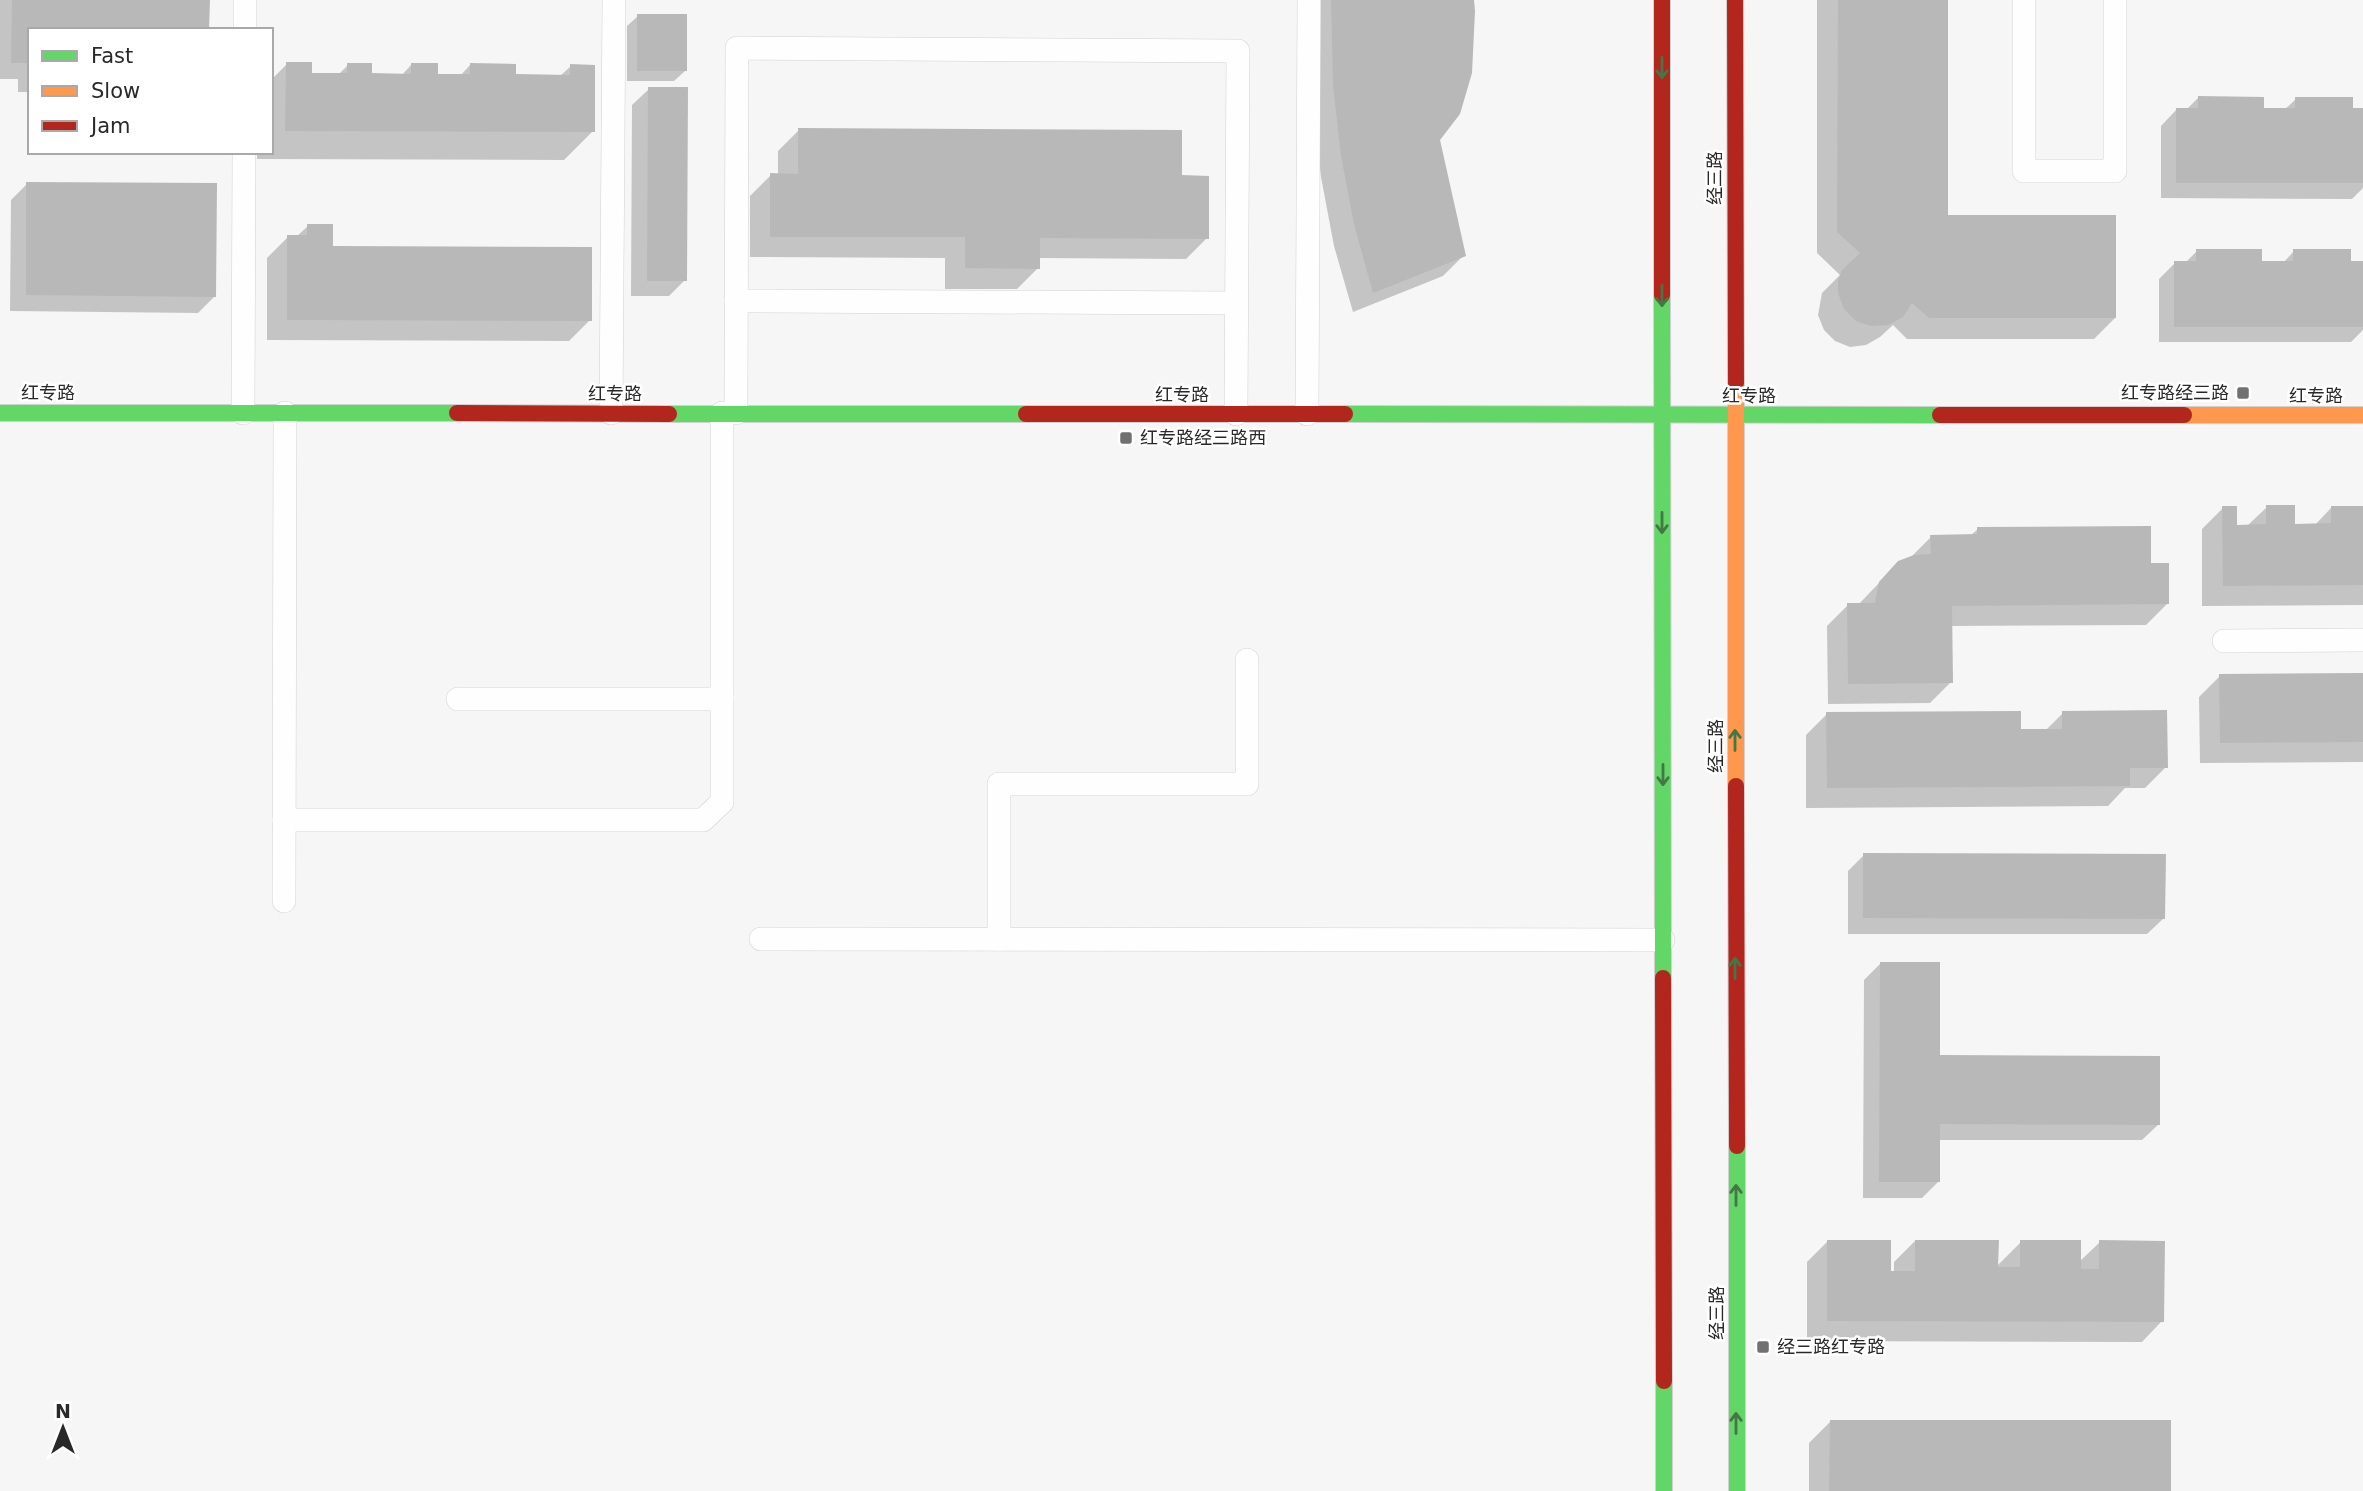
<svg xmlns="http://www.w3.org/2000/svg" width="2363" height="1491" viewBox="0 0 2363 1491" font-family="'DejaVu Sans','Noto Sans SC',sans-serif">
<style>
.shadow{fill:#0003}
.building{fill:#b8b8b8}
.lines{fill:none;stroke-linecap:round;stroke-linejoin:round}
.lane-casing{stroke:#d1d1d1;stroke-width:24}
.fast-casing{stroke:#d1d1d1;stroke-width:18}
.slow-casing{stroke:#d1d1d1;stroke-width:18}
.jam-casing{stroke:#d1d1d1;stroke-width:18}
.lane{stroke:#fefefe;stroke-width:23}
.fast{stroke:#63d668;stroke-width:16}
.slow{stroke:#ff974d;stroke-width:16}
.jam{stroke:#b3261e;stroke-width:16}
.oneway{stroke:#437746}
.poi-dot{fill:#717171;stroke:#fff;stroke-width:2.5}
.labels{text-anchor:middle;stroke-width:5;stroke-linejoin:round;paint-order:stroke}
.street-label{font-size:18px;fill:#29292a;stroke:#fff}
.poi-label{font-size:18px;fill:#29292a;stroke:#fff;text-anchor:start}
</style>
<rect width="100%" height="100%" fill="#f6f6f6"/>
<g class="shadow">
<polygon points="0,0 208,0 30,30 30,92 18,92 18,79 0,79"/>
<polygon points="1312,0 1472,0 1438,140 1464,255 1443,276 1353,312 1334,246 1321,177 1313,107"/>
<polygon points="1817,0 1946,0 1946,217 2115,318 2094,339 1907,339 1893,325 1880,337 1866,345 1850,347 1835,341 1824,330 1818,315 1822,293 1840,275 1817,253"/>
<polygon points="638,16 685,71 674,81 627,81 627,26"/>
<polygon points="287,64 310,75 338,75 348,65 370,75 401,76 411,65 437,76 460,76 470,65 515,76 560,76 571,66 593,131 564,160 257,159 257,152 271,152 271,80"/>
<polygon points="649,89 685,280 669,296 631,296 632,105"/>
<polygon points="2198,98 2262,110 2284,110 2296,99 2363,110 2363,188 2352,199 2161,198 2161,126 2177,109 2187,109"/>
<polygon points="799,130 1180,177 1207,238 1186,259 1038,258 1038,268 1017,289 945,289 945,258 750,257 750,196 771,175 778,175 778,151"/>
<polygon points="27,184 214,297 198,313 10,311 11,200"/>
<polygon points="308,226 331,248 590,320 569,341 267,340 267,258 288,237 296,237"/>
<polygon points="2197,251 2260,263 2283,263 2294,251 2363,263 2363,330 2351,342 2159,342 2159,279 2175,263 2185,263"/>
<polygon points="2267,507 2293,526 2314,526 2331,508 2363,525 2363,605 2202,606 2202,529 2223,508 2235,527 2247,526"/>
<polygon points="1978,529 2149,565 2167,604 2146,625 1950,626 1951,682 1930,703 1828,704 1827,626 1848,605 1858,605 1899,562 1910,558 1931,537 1970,536"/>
<polygon points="2363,675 2363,762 2200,763 2199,697 2220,676"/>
<polygon points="2063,713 2166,767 2145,788 2125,788 2108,806 1806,808 1806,735 1827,714 2019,731 2045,731"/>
<polygon points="1864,855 2164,918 2147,934 1848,934 1848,871"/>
<polygon points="1880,964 1939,1057 2159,1124 2142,1140 1938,1140 1938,1182 1922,1198 1863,1198 1864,980"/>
<polygon points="1828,1241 1889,1272 1894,1272 1894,1262 1915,1241 1997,1266 2021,1242 2079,1262 2100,1242 2162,1321 2142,1342 1807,1341 1807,1262"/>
<polygon points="1830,1422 2169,1491 1809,1491 1809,1443"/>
</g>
<g class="building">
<polygon points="12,0 210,0 209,30 30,30 30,63 11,63"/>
<polygon points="1331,0 1474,0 1475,11 1472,73 1460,114 1440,140 1466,256 1373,293 1354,224 1341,156 1333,85"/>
<polygon points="1838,0 1948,0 1948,215 2116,215 2116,318 1929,318 1912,303 1903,317 1888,325 1871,326 1856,321 1844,309 1838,293 1838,281 1842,270 1860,253 1837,232"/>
<rect x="637" y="14" width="50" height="57"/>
<polygon points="286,62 312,62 312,73 347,73 347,63 372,63 372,73 411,74 411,63 438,63 438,74 470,74 470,63 516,64 516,74 570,75 570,64 595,65 595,132 285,131"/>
<polygon points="648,87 688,87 687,281 647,281"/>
<polygon points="2198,96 2264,97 2264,108 2295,108 2295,97 2353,97 2353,108 2363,108 2363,183 2176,183 2176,108 2198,108"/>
<polygon points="798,128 1182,130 1182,175 1209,176 1209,239 1040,238 1040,269 965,268 965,237 770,237 770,173 798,174"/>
<polygon points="26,182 217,183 216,297 26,295"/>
<polygon points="307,224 333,224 333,246 592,247 592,321 287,320 287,235 307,235"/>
<polygon points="2196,249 2262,249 2262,261 2293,261 2293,249 2351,249 2351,261 2363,261 2363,327 2174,327 2174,261 2196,261"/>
<polygon points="2266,505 2295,505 2295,524 2331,523 2331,506 2363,506 2363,585 2223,586 2222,506 2237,506 2237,525 2266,524"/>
<polygon points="2151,526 2151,563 2169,563 2169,604 1952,606 1953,683 1848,684 1847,603 1875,603 1879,582 1898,561 1914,555 1931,554 1930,535 1977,534 1977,527"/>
<polygon points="2363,673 2363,742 2220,743 2219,674"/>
<polygon points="2167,710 2168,768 2130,768 2130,786 1827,788 1826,712 2021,711 2021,729 2062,729 2062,711"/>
<polygon points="1863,853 2166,854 2165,919 1863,918"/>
<polygon points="1880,962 1940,962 1940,1055 2160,1056 2160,1125 1940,1124 1940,1182 1879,1182"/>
<polygon points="1827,1240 1891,1240 1891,1271 1915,1271 1915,1240 1999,1240 1998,1267 2020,1267 2020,1240 2081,1240 2081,1269 2099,1269 2099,1240 2165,1241 2164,1322 1827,1321"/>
<polygon points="1830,1420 2171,1420 2171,1491 1829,1491"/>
</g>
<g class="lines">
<g class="lane-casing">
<g id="lane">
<polyline points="2024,0 2024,171 2115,171 2115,0"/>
<polyline points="245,30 245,0"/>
<polyline points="736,301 1236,303"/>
<polyline points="243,413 244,152"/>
<polyline points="611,413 614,0"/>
<polyline points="736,413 737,48 1238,51 1236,414"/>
<polyline points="1307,414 1309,0"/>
<polyline points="2224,641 2363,640"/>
<polyline points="458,699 722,699"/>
<polyline points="284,820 703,820 722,802 722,413"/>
<polyline points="284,901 285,413"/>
<polyline points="761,939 1663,940"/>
<polyline points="999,939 999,784 1247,784 1247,660"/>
</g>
</g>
<g class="fast-casing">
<g id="fast">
<polyline points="1662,295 1663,978"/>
<polyline points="0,413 457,413"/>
<polyline points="669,414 1026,414"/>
<polyline points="1345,414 1940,415"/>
<polyline points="1737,1146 1737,1491"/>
<polyline points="1664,1381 1664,1491"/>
</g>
</g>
<g class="slow-casing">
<g id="slow">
<polyline points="1736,383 1736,786"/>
<polyline points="2184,415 2363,415"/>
</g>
</g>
<g class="jam-casing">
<g id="jam">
<polyline points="1662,0 1662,295"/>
<polyline points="1735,0 1736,383"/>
<polyline points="457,413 669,414"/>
<polyline points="1026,414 1345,414"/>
<polyline points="1940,415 2184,415"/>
<polyline points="1736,786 1737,1146"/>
<polyline points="1663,978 1664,1381"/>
</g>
</g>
<use href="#lane" class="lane"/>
<use href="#fast" class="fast"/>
<use href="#slow" class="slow"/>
<use href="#jam" class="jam"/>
</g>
<defs><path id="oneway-shaft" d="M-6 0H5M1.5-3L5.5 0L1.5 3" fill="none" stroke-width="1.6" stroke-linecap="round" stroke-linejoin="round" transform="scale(1.75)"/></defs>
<g class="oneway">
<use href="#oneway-shaft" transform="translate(1662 68) rotate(90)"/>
<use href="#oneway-shaft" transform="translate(1662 296) rotate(90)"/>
<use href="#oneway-shaft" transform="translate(1662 523) rotate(90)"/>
<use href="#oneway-shaft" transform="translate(1735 740) rotate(-90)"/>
<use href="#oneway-shaft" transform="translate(1663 775) rotate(90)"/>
<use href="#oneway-shaft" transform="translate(1735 968) rotate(-90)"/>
<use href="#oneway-shaft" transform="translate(1736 1195) rotate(-90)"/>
<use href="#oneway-shaft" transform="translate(1736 1423) rotate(-90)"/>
</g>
<g class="poi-dot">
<rect x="2236" y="386" width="14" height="14" rx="3.5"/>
<rect x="1119" y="431" width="14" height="14" rx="3.5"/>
<rect x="1756" y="1340" width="14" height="14" rx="3.5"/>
</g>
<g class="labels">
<g class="street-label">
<text transform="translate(1715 178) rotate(-90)" y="6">经三路</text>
<text x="48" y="399">红专路</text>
<text x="615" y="400">红专路</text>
<text x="1182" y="401">红专路</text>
<text x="1749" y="402">红专路</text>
<text x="2316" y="402">红专路</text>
<text transform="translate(1716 746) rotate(-90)" y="6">经三路</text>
<text transform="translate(1717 1313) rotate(-90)" y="6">经三路</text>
</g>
<g class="poi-label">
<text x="2229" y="399" text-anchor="end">红专路经三路</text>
<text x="1140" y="444">红专路经三路西</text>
<text x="1777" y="1353">经三路红专路</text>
</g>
</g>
<rect x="28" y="28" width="245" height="126" fill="#ffffff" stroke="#a9a9aa" stroke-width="2"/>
<rect x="42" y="51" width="35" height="10" fill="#63d668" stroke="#a9a9aa" stroke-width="2"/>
<text x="91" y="63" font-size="21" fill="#29292a">Fast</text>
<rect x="42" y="86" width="35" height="10" fill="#ff974d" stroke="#a9a9aa" stroke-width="2"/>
<text x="91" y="98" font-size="21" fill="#29292a">Slow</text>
<rect x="42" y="121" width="35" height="10" fill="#b3261e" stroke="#a9a9aa" stroke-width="2"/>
<text x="91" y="133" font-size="21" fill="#29292a">Jam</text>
<g transform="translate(63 1428)" stroke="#ffffff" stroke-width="5" paint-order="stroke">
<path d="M0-5L12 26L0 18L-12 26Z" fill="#29292a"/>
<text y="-10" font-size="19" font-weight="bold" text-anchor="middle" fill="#29292a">N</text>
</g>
</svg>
